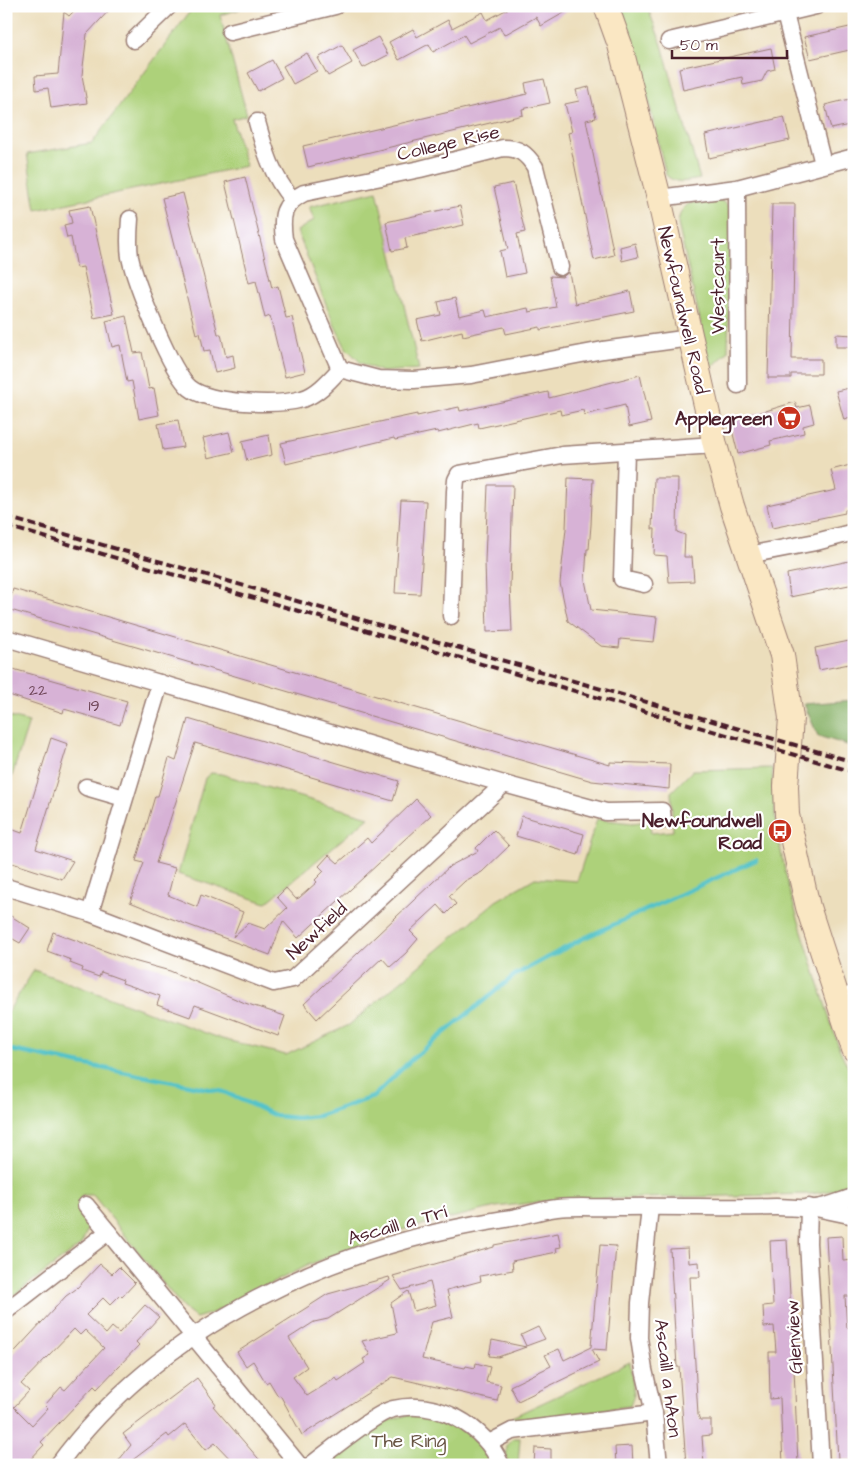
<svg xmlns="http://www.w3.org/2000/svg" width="860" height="1471" viewBox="0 0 860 1471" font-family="'Architects Daughter',sans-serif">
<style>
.green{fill:#add17a;stroke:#7c7852}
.forest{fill:#8ab36a;stroke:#6a694a}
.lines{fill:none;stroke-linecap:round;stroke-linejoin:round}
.stream{stroke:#55c3c9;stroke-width:4.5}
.building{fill:#d7b2d6;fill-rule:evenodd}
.street-casing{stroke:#9b7e74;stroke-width:19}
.secondary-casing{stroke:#9b7e74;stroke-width:26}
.street{stroke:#fff;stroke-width:16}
.secondary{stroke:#fae7c3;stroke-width:24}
.rail{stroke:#4a1f2b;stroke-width:4;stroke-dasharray:8 4;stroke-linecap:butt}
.labels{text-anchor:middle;stroke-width:4.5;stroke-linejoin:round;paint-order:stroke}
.number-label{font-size:16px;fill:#6d4456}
.street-label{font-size:19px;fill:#4a1f2b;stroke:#fff}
.poi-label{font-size:19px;font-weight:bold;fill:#4a1f2b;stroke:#fff;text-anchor:end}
.park-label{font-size:19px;fill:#685443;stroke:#fff}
</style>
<rect width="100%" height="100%" fill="#fff"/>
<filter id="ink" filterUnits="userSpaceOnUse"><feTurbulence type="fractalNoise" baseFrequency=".02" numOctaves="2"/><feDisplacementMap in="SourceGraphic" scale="10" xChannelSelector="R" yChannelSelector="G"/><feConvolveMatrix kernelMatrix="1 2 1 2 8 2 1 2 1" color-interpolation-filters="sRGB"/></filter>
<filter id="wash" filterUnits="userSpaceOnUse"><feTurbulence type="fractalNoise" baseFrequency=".0096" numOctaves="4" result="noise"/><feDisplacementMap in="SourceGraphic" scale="20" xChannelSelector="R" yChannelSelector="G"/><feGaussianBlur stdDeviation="1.12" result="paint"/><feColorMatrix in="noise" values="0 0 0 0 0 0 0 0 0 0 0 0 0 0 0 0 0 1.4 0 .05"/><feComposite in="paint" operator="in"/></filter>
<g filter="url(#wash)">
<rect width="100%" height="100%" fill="#ecdebc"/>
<g class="green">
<polygon points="194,6 239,6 240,9 220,15 247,115 232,119 246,166 36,210 27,154 92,143"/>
<path d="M 620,6 L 647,6 L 662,45 L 700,179 C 687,181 676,185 666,175 L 642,73 Z"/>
<polygon points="377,191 419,369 382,372 361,363 346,348 334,324 297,231 314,220 309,207"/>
<path d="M 717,198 L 731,207 L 728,352 L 711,368 L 678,224 C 680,199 697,202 717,198 Z"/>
<polygon points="6,716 29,722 6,795"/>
<polygon points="772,768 776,827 789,890 839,1048 854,1080 854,1187 811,1194 557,1200 496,1207 398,1231 308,1265 215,1312 196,1318 183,1308 93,1195 82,1195 79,1204 91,1221 81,1245 6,1301 6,1015 34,970 222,1039 286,1055 349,1025 496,901 535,878 577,881 597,819 632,823 650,821 651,833 673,831 671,792 693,770"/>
<polygon points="211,773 221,774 369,817 266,903 178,874 205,778"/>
<polygon points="630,1362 634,1395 630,1406 512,1422 512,1417"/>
<path d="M 415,1414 C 454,1419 473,1433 494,1465 L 324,1465 C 352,1443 379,1418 415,1414 Z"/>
<path d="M 514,1438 L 520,1438 L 518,1465 L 508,1465 C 506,1453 504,1445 514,1438 Z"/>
</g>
<polygon class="forest" points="854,700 854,747 818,736 804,704"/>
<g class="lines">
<polyline class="stream" points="6,1049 224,1092 276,1116 297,1118 318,1116 373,1097 411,1060 515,975 582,939 756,860"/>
</g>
<g id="blocks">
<g class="building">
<polygon points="79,6 113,6 87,34 82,75 87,103 51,108 48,88 36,90 35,76 58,74 64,12 69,16"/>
<polygon points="513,6 576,6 541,26 536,17 504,35 500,27 469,43 464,35 433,52 429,44 399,60 389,42 413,29 417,37 448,20 452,28 483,12 487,20"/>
<polygon points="854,26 854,49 810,59 804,37"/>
<polygon points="378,37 388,55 363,68 353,50"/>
<polygon points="342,45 352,63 328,76 318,58"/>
<polygon points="771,48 775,69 767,71 762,81 743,85 742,77 683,90 679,68"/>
<polygon points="307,53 317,71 293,84 283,66"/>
<polygon points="272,60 282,78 258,91 248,73"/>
<polygon points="544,79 550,103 522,109 523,115 308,167 303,146 527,94 525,83"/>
<polygon points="589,87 596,118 586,120 614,255 594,260 568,133 572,132 565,104 579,101 576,90"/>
<polygon points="854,98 854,124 831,129 825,105"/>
<polygon points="784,117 790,140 709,158 705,135"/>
<polygon points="245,177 272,288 278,286 286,318 292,317 305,372 285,377 270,316 265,318 256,281 249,283 225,182"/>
<polygon points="513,183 525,232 517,234 525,273 505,277 500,251 508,249 494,187"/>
<polygon points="183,193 218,334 221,334 226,357 233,355 235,368 215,373 210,350 204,351 200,333 196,334 162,198"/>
<polygon points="772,204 795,204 792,359 821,359 821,374 791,374 791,378 768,378"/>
<polygon points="90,206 114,314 94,318 83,267 77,268 71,237 67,238 64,225 72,223 69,210"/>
<polygon points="460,206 464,225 405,238 407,248 392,251 386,222"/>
<polygon points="635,243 638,257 622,261 620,247"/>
<polygon points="569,272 575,304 630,291 634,311 540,330 540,327 506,334 504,327 463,336 462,331 422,341 417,320 441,315 438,302 455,298 459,316 485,310 487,317 528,308 529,312 556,307 550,276 562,277"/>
<polygon points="126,316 134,353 142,352 149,389 154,388 159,415 139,419 132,381 127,382 120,345 112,347 106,321"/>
<polygon points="836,334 854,335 854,347 836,347"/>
<polygon points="640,375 651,422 629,427 625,405 584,415 583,410 561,415 560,410 479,428 478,423 438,433 437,431 395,440 394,438 286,464 281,443 417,414 417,416 459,407 460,411 548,392 549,398"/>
<polygon points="854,387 854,417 844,420 836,391"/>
<polygon points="795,402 797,408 810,405 814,423 803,426 804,433 770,441 771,445 738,454 730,422"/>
<polygon points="178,420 183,447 163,450 158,424"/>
<polygon points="229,432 234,452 208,458 203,438"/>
<polygon points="269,435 272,455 247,461 242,441"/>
<polygon points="854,464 854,508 845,510 845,513 772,528 767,505 836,490 831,470"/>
<polygon points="568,478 593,479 591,525 589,549 587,549 585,580 591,610 657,617 654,642 620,639 619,648 601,646 568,621 560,583 566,529"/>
<polygon points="654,478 678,478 677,532 685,535 684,557 692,557 694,581 669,582 667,556 654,555 655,529 652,529"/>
<polygon points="488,485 513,485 510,586 512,631 487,632 485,561"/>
<polygon points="401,500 426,501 420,594 395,593"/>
<polygon points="854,560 854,584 790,597 787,574"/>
<polygon points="13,589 610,765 610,762 670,764 669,789 592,781 7,609"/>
<polygon points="854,640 854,663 819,670 815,648"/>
<polygon points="6,667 127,701 120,725 64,709 63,713 6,694"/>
<polygon points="188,719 399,781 393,801 195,743 156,863 175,868 168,895 197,907 201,895 243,912 233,937 248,923 265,929 287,908 277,897 286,888 296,899 299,898 317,882 315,880 324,871 319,866 329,855 338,863 367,838 371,843 416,799 431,815 298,938 283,921 270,955 167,917 130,902 144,863 136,861 155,796 158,796 169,758 176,761"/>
<polygon points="51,738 68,744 36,849 73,861 62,879 6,861 6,845 11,829 22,833"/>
<polygon points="522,816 584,834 578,855 516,836"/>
<polygon points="494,830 509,846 482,872 465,881 449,896 456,904 446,914 438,905 410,931 418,939 406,953 390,967 382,958 317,1019 304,1004 450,866 478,851 476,848"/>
<polygon points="6,913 30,928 20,943 6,935"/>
<polygon points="53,932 130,960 170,971 245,1003 285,1016 278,1036 195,1005 190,1017 157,1005 160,996 122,983 123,980 101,972 99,977 82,971 83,968 70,963 71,960 47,951"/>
<polygon points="558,1233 561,1247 556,1248 557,1252 512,1261 513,1270 480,1276 481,1281 447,1290 453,1317 432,1322 422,1359 465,1368 466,1366 475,1368 476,1363 490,1367 486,1382 501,1385 497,1401 393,1377 302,1435 280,1395 278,1396 269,1381 266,1383 253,1361 246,1366 237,1352 328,1294 389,1277 390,1280 328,1319 314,1322 289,1338 307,1367 293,1377 307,1396 336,1378 338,1381 365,1363 363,1359 370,1355 362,1341 397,1333 391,1303 408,1291 414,1311 436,1305 430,1282 402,1290 393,1276 494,1247 494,1245"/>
<polygon points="842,1236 843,1261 854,1260 854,1296 845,1296 847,1328 854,1328 854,1459 838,1460 826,1237"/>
<polygon points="787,1240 794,1368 798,1465 783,1465 780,1398 770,1399 769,1352 776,1352 774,1326 764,1327 763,1306 773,1305 770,1241"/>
<polygon points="600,1245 616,1246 607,1350 592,1349 599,1362 518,1401 510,1386 551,1366 545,1355 559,1349 564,1360 591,1347"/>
<polygon points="688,1248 689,1263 699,1262 700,1277 690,1277 698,1415 700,1420 711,1420 711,1435 702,1436 704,1465 686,1465 679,1367 677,1367 670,1249"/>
<path d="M 100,1264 L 112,1274 L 119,1267 L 135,1283 L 122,1297 L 120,1295 L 110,1305 L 103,1298 L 86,1315 L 106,1334 L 112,1327 L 119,1333 L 145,1305 L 159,1317 L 136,1342 L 139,1345 L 97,1389 L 94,1386 L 41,1442 L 44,1445 L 25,1465 L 6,1465 L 6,1361 L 66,1296 L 76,1289 ZM 74,1329 L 80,1335 L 85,1330 L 104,1348 L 65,1390 L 61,1387 L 45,1405 L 48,1408 L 32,1425 L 14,1407 L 29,1391 L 21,1384 Z"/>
<polygon points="538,1327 545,1339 526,1346 521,1335"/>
<polygon points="492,1340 526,1347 498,1357 489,1356"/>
<polygon points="197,1378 216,1404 213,1406 264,1465 236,1465 215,1443 206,1450 185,1424 169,1437 167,1434 126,1465 115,1465 131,1445 123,1434"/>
<polygon points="632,1446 633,1465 616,1465 615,1447"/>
<polygon points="535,1448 551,1449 551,1465 534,1465"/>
</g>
</g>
</g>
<g filter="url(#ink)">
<use href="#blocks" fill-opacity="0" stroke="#9b7e74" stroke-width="1"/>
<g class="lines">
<g class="street-casing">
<g id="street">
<polyline points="783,6 823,164"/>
<polyline points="230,32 335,6"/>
<polyline points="134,40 169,6"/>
<polyline points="669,41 816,6"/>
<path d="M 257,122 C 265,151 272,176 292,199"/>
<polyline points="737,188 738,385"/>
<polyline points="659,198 737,188 854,157"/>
<path d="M 130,219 C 129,232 128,244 130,257 C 135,282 171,373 190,388 C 210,404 278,406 302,399 C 317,395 330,380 340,369"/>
<path d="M 340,369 L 284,239 C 281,216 282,204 304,193 L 420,169 L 503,148 C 519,148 526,153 535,167 L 560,267"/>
<polyline points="340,369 378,379 414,380 471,375 603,350 690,338"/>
<polyline points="626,452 622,579 644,584"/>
<polyline points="748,555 816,542 854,532"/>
<polyline points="451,616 455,491 456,480 459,474 562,455 715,445"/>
<polyline points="6,638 504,784 606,812 662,811 663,820"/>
<polyline points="86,787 124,798"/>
<polyline points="6,887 90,913 274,983 293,979 504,784"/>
<polyline points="90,913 160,683"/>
<polyline points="838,1002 854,993"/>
<polyline points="86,1205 299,1465"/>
<polyline points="650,1207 640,1303 639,1338 644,1370 654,1413 659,1465"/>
<polyline points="809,1207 808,1243 821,1465"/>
<polyline points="816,1208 854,1216"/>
<polyline points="6,1311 108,1232"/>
<polyline points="489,1443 512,1431 654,1413"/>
<path d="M 58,1465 C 161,1324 336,1245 505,1219 C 522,1217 539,1210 557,1208 C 577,1206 598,1208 618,1207 C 671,1206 724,1208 776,1207 C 789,1207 803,1209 816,1208 C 828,1207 842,1200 854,1197"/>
<path d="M 311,1465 C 328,1452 375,1413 393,1409 C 437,1399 484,1425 501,1465"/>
</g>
</g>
<g class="secondary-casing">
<polyline id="secondary" points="606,6 620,45 659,198 715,445 732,506 782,655 791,718 786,786 787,815 808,907 854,1049"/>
</g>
<use href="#street" class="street"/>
<use href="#secondary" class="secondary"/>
<g class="rail">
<polyline points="6,517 854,762"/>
<polyline points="6,526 854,772"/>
</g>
</g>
</g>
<defs>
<g id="supermarket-disc" transform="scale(1.25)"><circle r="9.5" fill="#c8321e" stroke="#fff"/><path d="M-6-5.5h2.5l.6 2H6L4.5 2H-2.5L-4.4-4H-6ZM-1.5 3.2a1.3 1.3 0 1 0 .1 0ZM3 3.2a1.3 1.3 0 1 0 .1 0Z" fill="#fff"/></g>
<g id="bus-disc" transform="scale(1.25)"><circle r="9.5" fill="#c8321e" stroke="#fff"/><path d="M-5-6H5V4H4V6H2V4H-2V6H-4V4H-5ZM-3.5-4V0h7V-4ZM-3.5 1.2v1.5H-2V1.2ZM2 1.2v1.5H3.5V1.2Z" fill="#fff"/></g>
</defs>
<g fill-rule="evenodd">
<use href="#supermarket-disc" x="789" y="418"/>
<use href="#bus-disc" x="780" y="831"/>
</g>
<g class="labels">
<g class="number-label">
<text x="38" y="695">22</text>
<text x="94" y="711">19</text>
</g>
<g class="street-label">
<text transform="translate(448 142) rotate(-13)" y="7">College Rise</text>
<text transform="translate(717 286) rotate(-90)" y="7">Westcourt</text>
<text transform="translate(684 310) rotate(77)" y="7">Newfoundwell Road</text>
<text transform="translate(316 930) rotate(-43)" y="7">Newfield</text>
<text transform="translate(397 1224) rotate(-16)" y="7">Ascaill a Trí</text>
<text transform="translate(793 1337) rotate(-93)" y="7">Glenview</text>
<text transform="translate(669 1378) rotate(83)" y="7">Ascaill a hAon</text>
</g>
<g class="poi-label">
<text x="772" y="425">Applegreen</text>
<text x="762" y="827">Newfoundwell<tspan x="762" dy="22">Road</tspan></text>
</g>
<g class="park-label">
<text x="409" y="1447">The Ring</text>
</g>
</g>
<rect width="860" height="1471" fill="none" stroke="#fff" stroke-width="25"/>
<path d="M672 50v8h115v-8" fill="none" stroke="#4a1f2b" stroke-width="2.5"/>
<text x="680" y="50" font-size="15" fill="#4a1f2b" stroke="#ffffff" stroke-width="4" paint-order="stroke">50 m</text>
</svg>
